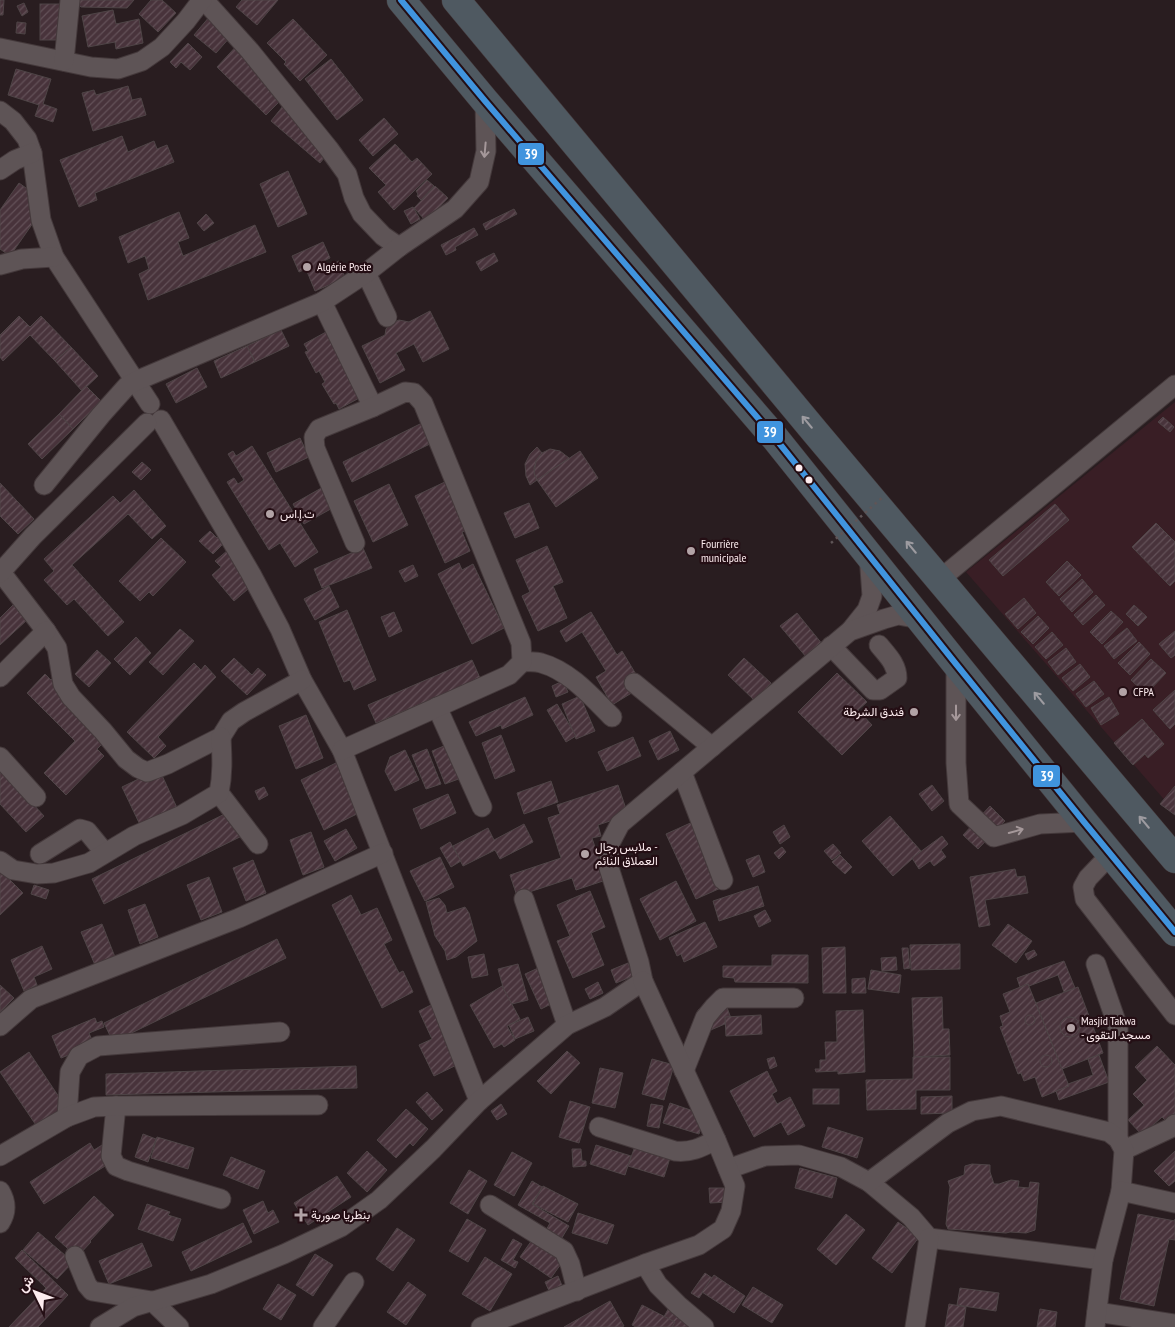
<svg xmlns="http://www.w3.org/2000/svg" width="1175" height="1327" viewBox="0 0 1175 1327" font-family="'PT Sans Narrow',Vazirmatn,sans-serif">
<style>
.built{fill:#391e25}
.building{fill:url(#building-hatch);stroke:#4e4446}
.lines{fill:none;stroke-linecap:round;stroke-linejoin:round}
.minor-casing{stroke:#44393b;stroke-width:21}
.highway-casing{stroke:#44393b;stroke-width:29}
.minor{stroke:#5e5456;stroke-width:19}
.highway{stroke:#4f5961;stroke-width:28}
.path-bridge{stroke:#5f5557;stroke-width:2.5;stroke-dasharray:2.5 4;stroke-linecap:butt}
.bus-1-casing{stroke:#240e14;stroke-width:10}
.bus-1{stroke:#4094de;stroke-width:6}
.oneway{stroke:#a5989a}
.oneway2{stroke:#9d9ba0}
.poi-dot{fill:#b2a3a6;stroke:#240e14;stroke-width:2}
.bus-dot{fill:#fcebee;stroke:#240e14;stroke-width:2}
.labels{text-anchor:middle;stroke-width:4.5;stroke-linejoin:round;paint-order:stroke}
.poi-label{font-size:12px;fill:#fcebee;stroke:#240e14;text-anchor:start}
.line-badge{stroke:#240e14;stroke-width:2}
.badge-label{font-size:14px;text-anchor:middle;font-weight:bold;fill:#fff}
</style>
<defs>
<pattern id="building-hatch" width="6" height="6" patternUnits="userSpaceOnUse" patternTransform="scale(1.25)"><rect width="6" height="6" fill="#48333b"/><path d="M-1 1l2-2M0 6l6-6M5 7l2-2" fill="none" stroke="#635158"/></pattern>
</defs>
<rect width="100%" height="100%" fill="#291d20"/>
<polygon class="built" points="1175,402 1175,812 966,572"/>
<g class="building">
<polygon points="0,0 4,0 3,15 0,15"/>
<polygon points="79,0 134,0 127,8 81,7 79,5"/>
<polygon points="151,0 162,0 176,13 158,32 139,14"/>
<polygon points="242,0 278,0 257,25 236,7"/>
<polygon points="24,3 28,12 22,16 17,6"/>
<rect x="40" y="4" width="20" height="36"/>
<polygon points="113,10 116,24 139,19 143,43 116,49 115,42 88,47 82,16"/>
<polygon points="210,16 232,35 216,53 194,35"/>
<polygon points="293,19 327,55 300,81 284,64 286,62 267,43"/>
<polygon points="17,22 26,23 25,34 16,33"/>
<polygon points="241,41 289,92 266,115 217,67"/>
<polygon points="188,43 202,57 190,70 181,62 176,68 170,62"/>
<polygon points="331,59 363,100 337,120 305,79"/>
<polygon points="16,69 51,79 43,104 57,109 53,122 35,116 39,105 8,95"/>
<polygon points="128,86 132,100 141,98 146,115 93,131 82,93 94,90 96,95"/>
<polygon points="287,101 333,147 320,163 271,121"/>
<polygon points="384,118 398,134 373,156 359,140"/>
<polygon points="122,136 128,152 154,141 157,149 167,145 174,162 95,193 97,200 79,207 60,160"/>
<polygon points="395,144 412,162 417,158 432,174 394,210 378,192 386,185 369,168"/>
<polygon points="288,171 307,214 278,227 260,184"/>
<polygon points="427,180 434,186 421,200 417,196 418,194 416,191"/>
<polygon points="19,183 47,203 10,256 0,249 0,210"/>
<polygon points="435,186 448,198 426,221 414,208"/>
<polygon points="413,207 420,219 411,224 404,211"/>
<polygon points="514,209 517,214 486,230 483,224"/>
<polygon points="179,212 189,238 178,242 183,256 255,225 266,252 148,300 139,274 149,269 145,256 128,263 119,237"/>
<polygon points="206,214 214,223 204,231 197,223"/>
<polygon points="474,228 478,235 455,247 456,250 446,255 441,245"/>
<polygon points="323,242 330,258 317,264 320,270 339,261 345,278 315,291 306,269 299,272 292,256"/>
<polygon points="494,253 498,261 481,271 476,262"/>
<polygon points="430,311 449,349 423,362 414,344 396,353 405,370 380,383 362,346 385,335 386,329 390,324 399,320 409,322"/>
<polygon points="19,316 30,327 41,316 71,347 55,361 30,335 3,361 0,357 0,335"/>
<polygon points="281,330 289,346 255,362 247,346"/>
<polygon points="326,332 361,397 339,409 336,403 334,404 322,384 325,382 319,371 316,373 305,352 308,351 304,344"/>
<polygon points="247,346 255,362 221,378 214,361"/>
<polygon points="71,347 98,376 82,391 55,361"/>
<polygon points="197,368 207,387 176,403 166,384"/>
<polygon points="86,386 101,401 73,429 59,414"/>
<polygon points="59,414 73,429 42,459 28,444"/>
<polygon points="1163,417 1174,427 1170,432 1158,422"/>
<polygon points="424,422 434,442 352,482 343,462"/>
<polygon points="300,438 309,457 276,472 267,453"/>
<polygon points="252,446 318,552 295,567 280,543 269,550 227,482 234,478 238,484 244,480 228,454 233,451 236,456"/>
<polygon points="537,447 542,453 537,459 534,468 535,475 537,480 530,485 526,476 525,464 530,454"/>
<polygon points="550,449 560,451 569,458 537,480 534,473 536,461 542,453"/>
<polygon points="580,451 598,478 556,507 537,480"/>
<polygon points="142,462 151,470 141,480 132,472"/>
<polygon points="447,481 469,529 462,532 470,551 445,563 415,496"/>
<polygon points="0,483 34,519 18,534 0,516"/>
<polygon points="389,484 408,525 373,542 354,501"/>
<polygon points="325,486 336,506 304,524 293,504"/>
<polygon points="134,490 166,526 152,539 128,514 72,565 124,622 108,636 74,599 67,605 44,580 54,571 44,559 113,496 120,503"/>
<polygon points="529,503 539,528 515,538 504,513"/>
<polygon points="1055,504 1069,520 1003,576 989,560"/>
<polygon points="1156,523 1175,542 1175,581 1170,586 1132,547"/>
<polygon points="210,531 217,538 222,533 228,539 213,554 199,541"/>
<polygon points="161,538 186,562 153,596 149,592 140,601 119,581"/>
<polygon points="234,545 262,577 234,601 212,575 221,567 215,561"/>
<polygon points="547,546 563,582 553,586 567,618 538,631 522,596 530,592 516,560"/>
<polygon points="363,548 372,568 322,588 314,569"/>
<polygon points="1067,561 1081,575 1059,596 1046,582"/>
<polygon points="459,563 462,570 473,564 504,628 472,644 438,574"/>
<polygon points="413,565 418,576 405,582 399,571"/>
<polygon points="1082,579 1093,592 1072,612 1060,599"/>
<polygon points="329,586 339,607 315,620 304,599"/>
<polygon points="1096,595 1105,605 1083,625 1074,615"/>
<polygon points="1024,598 1036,613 1018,629 1005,614"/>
<polygon points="13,605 27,620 0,645 0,618"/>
<polygon points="1134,605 1147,617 1138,626 1126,614"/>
<polygon points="347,610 376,680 354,690 350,680 344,682 319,622"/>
<polygon points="1111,611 1123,622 1102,644 1090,632"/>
<polygon points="394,612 402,631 389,637 381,617"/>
<polygon points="591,612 617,655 622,651 643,686 612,705 596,677 606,671 582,632 566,642 560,631"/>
<polygon points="797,613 823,645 807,658 780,626"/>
<polygon points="1038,616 1049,628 1033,644 1021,632"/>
<polygon points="1127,628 1137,641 1114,659 1104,646"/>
<polygon points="180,629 194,641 163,675 149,662"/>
<polygon points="1175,631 1175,655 1171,658 1159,644"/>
<polygon points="1052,632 1063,645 1046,659 1035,647"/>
<polygon points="136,637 151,653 130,675 114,659"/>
<polygon points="1139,642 1150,654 1130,675 1118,663"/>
<polygon points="1066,648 1076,662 1058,675 1048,662"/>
<polygon points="97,650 111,663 89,687 75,674"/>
<polygon points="234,658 252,675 258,668 266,675 247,695 221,671"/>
<polygon points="744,658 771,683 755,701 728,675"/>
<polygon points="1151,659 1166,673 1146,694 1131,680"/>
<polygon points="472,660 480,678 376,723 368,705"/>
<polygon points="194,663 201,670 205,665 216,677 158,737 166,746 154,758 127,732"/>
<polygon points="1080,664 1090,677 1073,691 1062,678"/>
<polygon points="837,673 867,702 858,710 872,725 842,755 798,712"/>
<polygon points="45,674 51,680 55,676 113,733 97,749 104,756 66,795 44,773 75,741 27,693"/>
<polygon points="563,681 568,692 556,697 552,686"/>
<polygon points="1094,681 1104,694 1086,707 1076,694"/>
<polygon points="1175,690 1175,724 1170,729 1153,710"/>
<polygon points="580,696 595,731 576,739 562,704"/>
<polygon points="525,697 533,715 502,729 501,725 476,736 469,722"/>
<polygon points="1109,697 1119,714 1101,725 1091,708"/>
<polygon points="557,704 576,736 566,742 547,710"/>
<polygon points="306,715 323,758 296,769 279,726"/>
<polygon points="1142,719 1164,744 1148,758 1145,754 1133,765 1114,743"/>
<polygon points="670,731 679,750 658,760 649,741"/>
<polygon points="501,735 515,771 495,779 482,743"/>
<polygon points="633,737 641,756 607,771 598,752"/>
<polygon points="451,743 464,777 445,784 432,751"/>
<polygon points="427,749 441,784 426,789 412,755"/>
<polygon points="405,750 419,780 395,791 385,771 390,757"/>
<polygon points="338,762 361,812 324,830 301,780"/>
<polygon points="0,768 44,816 26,832 0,804"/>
<polygon points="159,769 179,812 142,829 122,787"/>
<polygon points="551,781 558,802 524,814 517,793"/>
<polygon points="618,785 628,815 598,825 601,836 592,838 606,880 576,890 572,878 517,896 510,875 561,858 548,818 560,814 557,805"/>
<polygon points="932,785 944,801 932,811 919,794"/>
<polygon points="1175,786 1175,815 1160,804"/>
<polygon points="264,787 268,795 259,800 255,791"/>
<polygon points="448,794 456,813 421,829 413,809"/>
<polygon points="990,806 1005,821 978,849 963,835"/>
<polygon points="237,808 254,830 104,904 92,879"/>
<polygon points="706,816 723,887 696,899 666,834"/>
<polygon points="890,816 921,851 893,876 862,841"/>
<polygon points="524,824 533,842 500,859 495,850 463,866 453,846 488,828 494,840"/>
<polygon points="784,825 790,837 780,844 773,832"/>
<polygon points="346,829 357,848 335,861 324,841"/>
<polygon points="311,832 324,867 303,875 290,840"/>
<polygon points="942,836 948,844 941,850 946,857 934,866 930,861 919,869 912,858"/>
<polygon points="450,842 461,861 451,867 440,848"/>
<polygon points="833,844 841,853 832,860 824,851"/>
<polygon points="782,847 786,852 779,859 774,853"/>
<polygon points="759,855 765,872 753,877 746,860"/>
<polygon points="840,855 852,867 845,874 832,862"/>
<polygon points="440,857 454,887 425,901 410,871"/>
<polygon points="253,860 266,893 246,901 233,868"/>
<polygon points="1015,869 1017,877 1025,876 1028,893 985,900 990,925 979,927 970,877"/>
<polygon points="0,870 23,893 0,915"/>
<polygon points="209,877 222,912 201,920 187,885"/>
<polygon points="676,881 696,921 660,940 640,899"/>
<polygon points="34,885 49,890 46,899 31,894"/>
<polygon points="758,886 764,906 719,921 713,901"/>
<polygon points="590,891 605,927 591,933 604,965 573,978 557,941 570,936 557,905"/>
<polygon points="351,895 361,915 377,908 392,940 384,944 399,973 403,971 413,992 382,1008 332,905"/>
<polygon points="439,898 445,905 447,913 465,907 469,913 477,941 456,957 447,960 445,951 435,936 426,902"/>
<polygon points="145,904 158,937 140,944 128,910"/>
<polygon points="765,910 771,921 759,927 754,916"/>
<polygon points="705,922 717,947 684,962 681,954 677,956 669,938"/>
<polygon points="102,924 115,957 95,965 81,932"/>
<polygon points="1008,924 1032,941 1016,963 992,945"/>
<polygon points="277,939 286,958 113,1042 104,1023"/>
<polygon points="960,944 960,969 911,970 910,945"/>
<polygon points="42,946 52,969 34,977 37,985 24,991 11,960"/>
<polygon points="845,947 846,993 823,993 822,948"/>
<polygon points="902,948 908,948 910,968 904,969"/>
<polygon points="1034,950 1037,955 1028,960 1025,954"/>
<polygon points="484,954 488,975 472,978 468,957"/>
<polygon points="772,955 808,955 808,983 735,982 734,978 723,977 723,966 772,966"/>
<polygon points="896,957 897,970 882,971 881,958"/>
<polygon points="1064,961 1075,988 1064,992 1058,975 1029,986 1028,984 1020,987 1017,978"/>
<polygon points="628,963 633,976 616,983 611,970"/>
<polygon points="518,964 528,1000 508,1005 498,969"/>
<polygon points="545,965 561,999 541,1009 525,974"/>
<polygon points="871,970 901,975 899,993 868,989"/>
<polygon points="865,978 866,993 852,993 852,979"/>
<polygon points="598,982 603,993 590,999 585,989"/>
<polygon points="1028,984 1069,1086 1042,1097 1035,1077 1024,1081 1021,1073 1018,1074 1000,1027 1003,1026 1000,1016 1010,1012 1003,994"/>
<polygon points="0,985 14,998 0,1012"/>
<polygon points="502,986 520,1019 507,1026 515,1040 504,1047 502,1044 494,1048 470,1005"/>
<polygon points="1078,987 1103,1053 1062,1069 1036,1003"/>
<polygon points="722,994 732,1021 706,1032 698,1010 711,1005 708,999"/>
<polygon points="942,997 943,1029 949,1029 950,1055 914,1057 912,998"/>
<polygon points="439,1001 467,1060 434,1076 419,1045 432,1039 419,1011"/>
<polygon points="863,1010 865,1072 838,1074 838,1071 816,1072 815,1069 820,1069 820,1060 826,1060 825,1042 837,1042 836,1011"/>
<polygon points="761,1015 762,1034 726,1036 725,1017"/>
<circle cx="1030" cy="1020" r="5"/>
<polygon points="528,1017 534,1031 515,1039 509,1025"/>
<circle cx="1070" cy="1027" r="10"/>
<polygon points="95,1018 97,1023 102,1021 104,1027 89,1033 94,1045 61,1058 52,1036"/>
<polygon points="1157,1046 1175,1065 1175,1120 1170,1125 1162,1117 1142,1135 1128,1120 1144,1105 1133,1094 1147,1080 1135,1067"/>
<polygon points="567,1051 580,1063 551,1094 537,1081"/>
<polygon points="29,1052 71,1115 42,1134 0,1072"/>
<polygon points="1099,1055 1109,1082 1059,1100 1056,1091 1069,1086 1068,1084 1093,1075 1088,1059"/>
<circle cx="1046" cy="1061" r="6"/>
<polygon points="774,1057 777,1066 770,1069 767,1059"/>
<polygon points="913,1057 950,1057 950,1090 916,1090 916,1109 867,1110 866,1080 913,1079"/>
<polygon points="652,1059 674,1065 664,1100 642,1094"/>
<polygon points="356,1066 357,1088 106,1095 106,1074"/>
<polygon points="600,1068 623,1073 615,1108 592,1103"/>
<polygon points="767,1071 777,1091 772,1094 777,1104 790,1097 805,1126 788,1135 781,1122 754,1137 730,1091"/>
<rect x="813" y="1089" width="26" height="15"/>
<polygon points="427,1092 443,1110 432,1120 416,1102"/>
<polygon points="952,1096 952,1113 921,1114 921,1097"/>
<polygon points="570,1101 590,1107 579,1143 559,1137"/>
<polygon points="670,1103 705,1115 699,1134 663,1123"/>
<polygon points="501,1104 507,1114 497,1120 491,1111"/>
<polygon points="651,1104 663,1106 659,1128 647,1126"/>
<polygon points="406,1109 428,1129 413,1146 410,1143 396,1158 377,1140"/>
<polygon points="828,1127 863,1138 857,1158 822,1147"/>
<polygon points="143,1134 156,1139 148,1162 135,1157"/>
<polygon points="157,1137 194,1148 188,1169 151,1158"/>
<polygon points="107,1142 118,1158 44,1204 30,1182 90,1143 94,1150"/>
<polygon points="596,1145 631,1156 625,1175 590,1164"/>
<polygon points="635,1146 670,1158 664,1177 628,1166"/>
<polygon points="572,1149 581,1149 582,1161 586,1161 586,1166 573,1167"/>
<polygon points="367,1151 387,1170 367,1192 347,1173"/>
<polygon points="1175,1151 1175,1181 1169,1186 1154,1171"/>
<polygon points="512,1152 532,1163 514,1196 494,1185"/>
<polygon points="231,1157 265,1171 258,1189 223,1175"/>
<polygon points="972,1164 990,1165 990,1172 994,1184 999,1184 1011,1180 1019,1181 1018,1187 1029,1188 1030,1182 1039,1183 1035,1230 1026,1233 1010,1232 1006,1233 948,1229 946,1224 950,1187 948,1181 964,1175 965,1166"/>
<polygon points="800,1168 837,1178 832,1198 795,1188"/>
<polygon points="469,1170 487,1181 468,1214 450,1203"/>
<polygon points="337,1176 351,1197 308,1225 294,1203"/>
<polygon points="532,1181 542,1187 532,1204 569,1226 560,1241 545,1232 550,1223 518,1205"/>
<polygon points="543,1186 578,1204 568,1222 533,1204"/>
<polygon points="709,1188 730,1188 730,1202 710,1203"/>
<polygon points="94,1196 114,1215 90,1241 91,1242 77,1257 55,1237"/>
<polygon points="263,1201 268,1213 273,1210 279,1222 254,1234 243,1210"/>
<polygon points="147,1204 170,1212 168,1215 181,1219 173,1241 138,1229"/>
<polygon points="578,1213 614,1225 607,1244 572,1233"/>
<polygon points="846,1214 865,1230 836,1265 817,1249"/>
<polygon points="1138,1214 1175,1221 1175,1219 1175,1240 1169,1239 1154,1306 1120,1299"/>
<polygon points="467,1219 486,1230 468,1262 449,1251"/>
<polygon points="898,1222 919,1237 892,1273 872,1258"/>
<polygon points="243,1223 252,1242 191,1271 182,1252"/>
<polygon points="397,1228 415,1240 393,1271 376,1259"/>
<polygon points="38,1232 73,1262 57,1279 23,1250"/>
<polygon points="513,1239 522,1244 513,1260 518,1262 515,1268 501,1260"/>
<polygon points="532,1240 563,1261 551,1278 520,1257"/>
<polygon points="142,1243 152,1266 109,1284 99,1261"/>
<polygon points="22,1250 68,1295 38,1327 9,1327 46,1288 15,1258"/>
<polygon points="315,1254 333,1265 313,1296 296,1285"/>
<polygon points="485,1257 512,1274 490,1311 462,1294"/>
<polygon points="705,1273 712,1278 699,1298 691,1293"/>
<polygon points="714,1275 745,1296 734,1313 702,1292"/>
<polygon points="558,1276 563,1288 550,1293 545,1282"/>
<polygon points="408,1282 426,1295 406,1325 387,1312"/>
<polygon points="278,1284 296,1295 281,1320 263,1309"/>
<polygon points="753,1287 783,1305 772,1323 742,1305"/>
<polygon points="960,1288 999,1293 996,1311 957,1305"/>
<polygon points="610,1301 624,1326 622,1327 564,1327"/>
<polygon points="671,1304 701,1327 670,1327 661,1322"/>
<polygon points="949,1304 966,1307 963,1327 945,1327"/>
<polygon points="642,1305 675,1322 672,1327 636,1327 632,1325"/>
<polygon points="1040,1309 1057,1312 1055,1327 1037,1327"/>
</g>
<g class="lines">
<g class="minor-casing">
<g id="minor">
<polyline points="204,0 250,51 329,149 347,174 354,198 362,214 383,236 399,247"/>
<polyline points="0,48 91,67 118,69 142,61 162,47 186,21 202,0"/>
<polyline points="64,61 70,0"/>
<polyline points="0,111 13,121 27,139 32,153 41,220 54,257 150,404"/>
<polyline points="0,170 15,160 32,153"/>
<polyline points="0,265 22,259 54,257"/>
<polyline points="366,273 387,317"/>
<polyline points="322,302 373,407"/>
<polyline points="161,420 251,574 280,629 302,680 342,750 479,1101"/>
<polyline points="44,485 101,415 127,386 136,381 322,302 366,273 399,247 455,209 479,182 486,151 485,101"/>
<polyline points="0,571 46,631 57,648 63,684 71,697 103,731 126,759 138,768 147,772 168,764 221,737 231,721 244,712 302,680"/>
<polyline points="0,573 33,536 147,423"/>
<polyline points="939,580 1175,385"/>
<polyline points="851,630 867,610 872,596 869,555"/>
<path d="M 831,646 L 873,690 L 880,690 L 897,678 C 897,664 887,655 879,645"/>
<path d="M 522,662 C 528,662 535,661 541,663 C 570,671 592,697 612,717"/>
<polyline points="956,664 956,763 959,804 994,837 1040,824 1084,822"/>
<polyline points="0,677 46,631"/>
<polyline points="634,683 712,747"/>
<polyline points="437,707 482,807"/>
<polyline points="342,750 509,675 522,662 521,643 423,403 414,393 405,392 373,407 319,429 314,437 315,448 355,543"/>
<polyline points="0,757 36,797"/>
<polyline points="682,772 723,880"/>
<polyline points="219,793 258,844"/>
<polyline points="40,854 80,829 87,831 105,853"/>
<polyline points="1111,854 1088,878 1083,887 1085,899 1175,1015"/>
<path d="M 0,861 L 13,870 L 37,874 L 54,873 L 89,863 L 134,836 L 182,815 L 219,793 C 223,773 222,757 221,737"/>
<polyline points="524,899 567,1025"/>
<polyline points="1096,964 1118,1027 1118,1139"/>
<polyline points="0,1026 31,999 239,918 383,853"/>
<polyline points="684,1071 705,1018 714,1007 723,998 794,998"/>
<polyline points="116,1106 111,1156 116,1166 128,1171 221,1199"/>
<polyline points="67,1117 70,1072 79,1056 98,1046 280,1032"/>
<path d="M 599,1127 L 675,1151 C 691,1153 702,1147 716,1140"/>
<polyline points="1124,1150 1171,1128 1175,1124"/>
<polyline points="0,1156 67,1117 94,1107 116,1106 318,1105"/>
<polyline points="728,1169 765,1156 799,1155 841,1167 869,1182 911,1217 929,1238 1103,1260"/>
<polyline points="869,1182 948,1123 972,1111 1001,1106 1109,1132 1118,1139 1124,1150 1121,1191"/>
<path d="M 0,1191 C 6,1201 7,1212 0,1223"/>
<polyline points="490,1205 564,1251 570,1264 577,1291"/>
<polyline points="75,1256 87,1285 92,1291 152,1301 179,1327"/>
<polyline points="645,1264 658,1285 678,1305 704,1327"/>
<polyline points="1097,1312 1175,1324"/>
<polyline points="100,1327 133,1307 211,1284 284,1254 341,1227 379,1200 433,1149 479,1101 567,1025 605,1007 643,981 639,962 609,868 610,843 620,824 850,631 884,619 898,615 920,619"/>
<polyline points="323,1327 354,1282"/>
<polyline points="481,1327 645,1264 699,1245 723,1229 731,1211 735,1186 716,1140 643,981"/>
<polyline points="915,1327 929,1238"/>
<polyline points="1095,1327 1103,1260 1121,1191 1175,1203"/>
</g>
</g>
<g class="highway-casing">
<g id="highway">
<polyline points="401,0 485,101 775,438 956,664 1084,822 1175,932"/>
<polyline points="456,0 816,433 1175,859"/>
</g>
</g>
<use href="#minor" class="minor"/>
<use href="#highway" class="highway"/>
<polyline class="path-bridge" points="831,543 884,496"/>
<g class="bus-1-casing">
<polyline id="bus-1" points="401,0 485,101 775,438 956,664 1084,822 1175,932"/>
</g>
<use href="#bus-1" class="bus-1"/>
</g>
<defs><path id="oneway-shaft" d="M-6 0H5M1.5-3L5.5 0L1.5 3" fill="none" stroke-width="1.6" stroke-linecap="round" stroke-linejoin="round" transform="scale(1.25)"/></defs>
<g class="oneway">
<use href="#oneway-shaft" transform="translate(485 150) rotate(95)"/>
<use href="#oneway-shaft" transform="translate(956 713) rotate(90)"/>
<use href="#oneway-shaft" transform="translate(1016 831) rotate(-16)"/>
</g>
<g class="oneway2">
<use href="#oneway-shaft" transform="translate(807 422) rotate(-130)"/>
<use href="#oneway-shaft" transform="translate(911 547) rotate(-130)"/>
<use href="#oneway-shaft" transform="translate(1039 698) rotate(-130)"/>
<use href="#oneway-shaft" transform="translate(1144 822) rotate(-130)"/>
</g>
<g class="poi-dot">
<circle cx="307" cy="267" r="5"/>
<circle cx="270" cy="514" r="5"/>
<circle cx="691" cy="551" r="5"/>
<circle cx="1123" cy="692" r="5"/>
<circle cx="914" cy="712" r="5"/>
<circle cx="585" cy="854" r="5"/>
<circle cx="1071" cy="1028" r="5"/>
<path d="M298.5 1207.5h5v5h5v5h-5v5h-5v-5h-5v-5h5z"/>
</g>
<g class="bus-dot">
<circle cx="799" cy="468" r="4.5"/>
<circle cx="809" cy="480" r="4.5"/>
</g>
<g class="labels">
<g class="poi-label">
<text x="317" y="271">Algérie Poste</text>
<text x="280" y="518">ت.إ.اس</text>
<text x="701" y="548">Fourrière<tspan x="701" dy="14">municipale</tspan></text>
<text x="1133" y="696">CFPA</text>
<text x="904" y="716" text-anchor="end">فندق الشرطة</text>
<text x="595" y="851">ملابس رجال -<tspan x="595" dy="14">العملاق النائم</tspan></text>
<text x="1081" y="1025">Masjid Takwa<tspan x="1081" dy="14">- مسجد التقوى</tspan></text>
<text x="311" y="1219">بنطريا صورية</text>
</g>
</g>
<g class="line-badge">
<rect x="517" y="142" width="28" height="24" rx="5" fill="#4094de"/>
<rect x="756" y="420" width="28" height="24" rx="5" fill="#4094de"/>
<rect x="1032" y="764" width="29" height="24" rx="5" fill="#4094de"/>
</g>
<g class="badge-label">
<text x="531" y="159">39</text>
<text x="770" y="437">39</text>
<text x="1047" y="781">39</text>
</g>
<g transform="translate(35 1292) rotate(312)" stroke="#240e14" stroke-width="4" paint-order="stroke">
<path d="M0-4L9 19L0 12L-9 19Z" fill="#fcebee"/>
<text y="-8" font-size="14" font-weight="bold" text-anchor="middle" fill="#fcebee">ش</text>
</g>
</svg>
